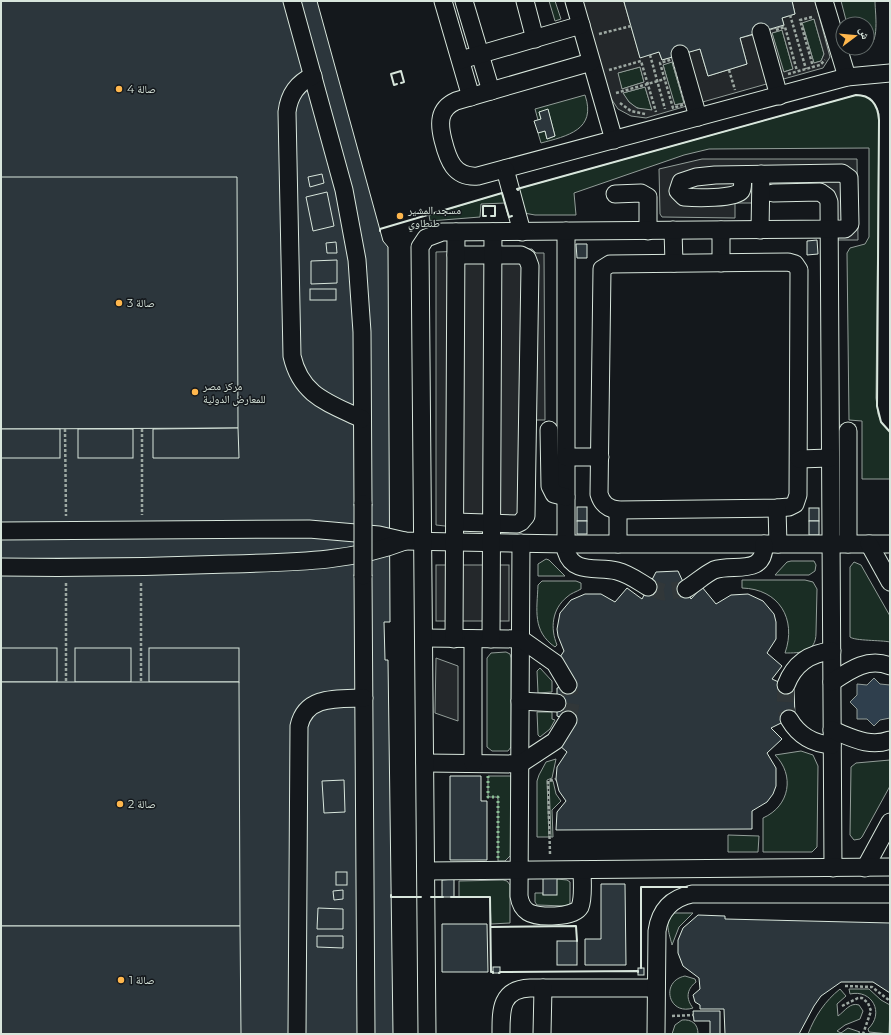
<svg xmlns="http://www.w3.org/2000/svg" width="891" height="1035" viewBox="0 0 891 1035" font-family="Montserrat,'Noto Naskh Arabic',sans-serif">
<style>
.green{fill:#1a2d24;stroke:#939e99}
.parking{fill:#24282b;stroke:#939e99;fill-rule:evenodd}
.water{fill:#2f3f4d;stroke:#939e99}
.building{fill:#2c363c;stroke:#d8e6dc}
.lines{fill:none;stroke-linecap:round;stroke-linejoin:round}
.minor-tunnel{stroke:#313739;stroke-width:17;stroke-dasharray:17 8;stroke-linecap:butt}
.minor-casing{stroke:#d8e6dc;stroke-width:19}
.path{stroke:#9da8a2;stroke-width:2.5;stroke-dasharray:3 2;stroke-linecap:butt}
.minor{stroke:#14181c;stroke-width:17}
.minor-bridge-casing{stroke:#d8e6dc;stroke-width:19;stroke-linecap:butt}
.minor-bridge{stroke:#14181c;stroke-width:17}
.hedge{stroke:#8ac095;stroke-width:3;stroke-dasharray:2 3;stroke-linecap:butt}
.wall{stroke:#d8e6dc;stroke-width:2}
.poi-dot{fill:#ffb74d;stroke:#14181c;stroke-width:1.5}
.labels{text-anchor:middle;stroke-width:3;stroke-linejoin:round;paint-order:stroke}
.poi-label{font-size:11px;fill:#d8e6dc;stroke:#14181c;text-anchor:start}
</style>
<rect width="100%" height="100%" fill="#14181c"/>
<g class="green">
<polygon points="549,1 555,1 561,19 555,21"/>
<path d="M 841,1 L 875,1 C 875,15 882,53 859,48 L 867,48 L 867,24 L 847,24 Z"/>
<polygon points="814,19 824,54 821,61 814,63 802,22"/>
<polygon points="782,30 793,69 783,72 772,33"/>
<polygon points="672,62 684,103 674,105 663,64"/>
<polygon points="640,67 644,82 622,89 617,73"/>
<path d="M 645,87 L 652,110 C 638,111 629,105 623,93 Z"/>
<path d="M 585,95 C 597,130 567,136 541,143 L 538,133 L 545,131 L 547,139 L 555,136 L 548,110 L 539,112 L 541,119 L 538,120 L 535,109 Z"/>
<path d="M 856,95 C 869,95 876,102 879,114 L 876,398 L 878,414 L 881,422 L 890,432 L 890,479 L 862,479 L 862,421 L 849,420 L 847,253 L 850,248 L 865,244 L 869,237 L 869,148 L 709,149 L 684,155 L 574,193 L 576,215 L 535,215 L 524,213 L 517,189 Z"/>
<polygon points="502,193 505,203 481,204 480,217 430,221 429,215"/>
<polygon points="546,559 549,560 565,576 538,576 538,564"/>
<polygon points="791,561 814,561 816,565 815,571 809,575 775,575 787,562"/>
<path d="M 854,562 L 861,565 L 890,616 L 890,642 C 881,640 855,641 850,637 L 850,567 Z"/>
<path d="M 742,580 L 805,580 L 813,582 L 817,589 L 816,633 C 816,653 800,653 785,653 C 797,619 779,589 742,588 Z"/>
<path d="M 576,581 L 581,583 L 581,589 C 576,592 571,593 567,597 C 552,609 550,628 557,645 L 555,647 C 532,631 537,610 538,585 L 542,581 Z"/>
<polygon points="506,652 510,654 511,658 511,747 508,751 492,751 487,747 487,658 491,653"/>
<polygon points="540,668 552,681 552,692 538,693 537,671"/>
<polygon points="537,712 552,712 552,719 555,720 550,729 540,737 538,735"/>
<path d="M 801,751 L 813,755 L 818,766 L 817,847 L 812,852 L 763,852 L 763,818 C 790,806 795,775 775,755 Z"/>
<polygon points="556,759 552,778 547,780 549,837 537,837 537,781 539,775 546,762"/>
<polygon points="890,760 890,786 862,837 860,839 854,840 850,835 851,767 856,763"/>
<polygon points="488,776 511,776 511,855 505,861 498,861 498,797 488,797"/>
<polygon points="549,781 553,781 556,794 561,801 552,810 553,837 551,837"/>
<polygon points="728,835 759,836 758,852 728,852"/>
<polygon points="557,879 567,880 570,882 570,904 565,906 537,905 535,902 535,893 543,893 543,895"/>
<polygon points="503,880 507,881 510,885 510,923 491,924 490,897 459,897 459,881"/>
<path d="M 673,913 L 693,913 L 679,927 L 672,945 C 670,936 663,919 673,913 Z"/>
<path d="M 685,976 L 695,979 L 696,982 C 686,990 686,999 693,1008 C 668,1016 660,981 685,976 Z"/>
<path d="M 840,989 L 846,996 L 837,1004 L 838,1016 C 845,1011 850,1002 859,1005 L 863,1011 L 860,1019 L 845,1025 L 837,1031 L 841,1033 L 848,1028 L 860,1032 L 857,1034 L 808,1034 C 815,1016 825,1001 840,989 Z"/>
<path d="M 849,989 L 869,989 L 881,1000 L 890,1005 L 889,1034 L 869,1032 L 868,1029 C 885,1013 872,989 850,994 Z"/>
<path d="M 682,1020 C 692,1019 698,1024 698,1034 L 672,1034 L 675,1025 Z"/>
</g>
<g class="parking">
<path d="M 582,1 L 627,1 L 624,2 L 640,57 L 659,52 L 662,60 L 676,56 L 690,105 L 646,118 L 631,116 L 618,109 L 610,97 ZM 672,62 L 684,103 L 675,105 L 663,65 ZM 640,67 L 644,82 L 622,89 L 618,73 ZM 645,87 L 652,110 L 637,108 L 629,102 L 623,93 Z"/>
<path d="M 792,1 L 815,1 L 830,57 L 823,68 L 780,80 L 766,31 L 784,26 L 782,18 L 795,14 ZM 814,19 L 824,54 L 821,61 L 814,63 L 802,23 ZM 782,30 L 793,69 L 784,72 L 772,33 Z"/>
<polygon points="756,34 770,83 699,103 685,53 700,49 708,76 747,64 740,38"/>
<polygon points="702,159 857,159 858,240 838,240 835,195 830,188 825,185 766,186 766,203 735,203 735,218 662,217 660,214 659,169"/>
<polygon points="532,249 536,253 544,253 545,420 532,420 532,515 448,529 445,526 436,525 436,252"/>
<rect x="436" y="565" width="73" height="56"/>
<polygon points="436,658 458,666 458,721 435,713"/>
</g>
<polygon class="water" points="874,678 880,684 890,685 890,718 880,720 874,726 867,719 857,719 857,709 850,702 857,695 857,684 867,685"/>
<g class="building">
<rect x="1" y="1" width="236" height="176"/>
<polygon points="1,1 317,1 383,241 388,247 390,622 384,622 385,660 388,660 393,1034 1,1034"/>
<polygon points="627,1 792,1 795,14 782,18 784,25 740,38 747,64 708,76 700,49 662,60 659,52 640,58 624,2"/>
<polygon points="548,109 555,136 547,139 545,131 538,133 534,121 541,119 539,112"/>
<polygon points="322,174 324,183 310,187 308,177"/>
<polygon points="1,177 237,177 238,428 1,429"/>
<polygon points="327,192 334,226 313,231 306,197"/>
<polygon points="817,240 818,254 807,255 807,241"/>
<polygon points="336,242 337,253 327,253 326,243"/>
<polygon points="576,244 587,244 587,258 577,258"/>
<polygon points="337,260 337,283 311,284 311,261"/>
<rect x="310" y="289" width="26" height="11"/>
<polygon points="238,428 239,458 153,458 153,429"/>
<rect x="1" y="429" width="59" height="29"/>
<rect x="78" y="429" width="55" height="29"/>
<rect x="577" y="507" width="10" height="14"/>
<rect x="809" y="508" width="10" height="13"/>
<rect x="577" y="521" width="10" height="13"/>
<rect x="809" y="521" width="10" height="14"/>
<polygon points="678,571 691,599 702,587 716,604 731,595 748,594 763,601 774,614 776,622 776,639 767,653 782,666 772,679 794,689 795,716 771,728 782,739 767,753 776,768 776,786 773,794 767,802 752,811 752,829 556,830 557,812 566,801 559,791 556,779 557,767 567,752 559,745 575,722 557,716 557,688 576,683 558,660 564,651 558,636 557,629 560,613 571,600 585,594 601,594 615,602 627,588 642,599 656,572"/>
<rect x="1" y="648" width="56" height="34"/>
<rect x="75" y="648" width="56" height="34"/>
<rect x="149" y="648" width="90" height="34"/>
<polygon points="1,682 239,682 240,926 1,926"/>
<polygon points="450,776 481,776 481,801 487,801 487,860 450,860"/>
<polygon points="344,780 345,812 324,813 322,781"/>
<rect x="336" y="872" width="11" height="13"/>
<rect x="543" y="877" width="14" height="18"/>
<polygon points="454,879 454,897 442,897 442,880"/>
<polygon points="601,884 625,884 626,965 585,965 585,939 601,939"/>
<polygon points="343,890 343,899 334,900 333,891"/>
<polygon points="318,908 343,909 343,929 317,929"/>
<polygon points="698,915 725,916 725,919 890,923 890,993 873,982 841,982 821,996 814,1006 799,1034 725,1034 724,1009 700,1009 700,1005 695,1002 693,995 700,989 699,978 683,966 678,953 678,940 683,928"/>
<polygon points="442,924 487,924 488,972 442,972"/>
<polygon points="1,926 240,926 241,1034 1,1034"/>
<polygon points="317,936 343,936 343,948 317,947"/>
<rect x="557" y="941" width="20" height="24"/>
<rect x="493" y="967" width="7" height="6"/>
<rect x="638" y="968" width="6" height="7"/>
<polygon points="693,1011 720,1011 720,1034 710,1034 710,1021 694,1021"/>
</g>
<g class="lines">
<g class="minor-tunnel">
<polyline points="648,587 663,592 686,589"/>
<polyline points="786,685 785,706 789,719"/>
<polyline points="568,720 571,703 568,685"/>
</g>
<g class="minor-casing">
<g id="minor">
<polyline points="292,1 344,190 357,260 362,332 363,504"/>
<polyline points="443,1 471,97"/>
<polyline points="464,1 491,91"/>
<polyline points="525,1 535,39"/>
<polyline points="574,1 614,140"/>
<polyline points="824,1 847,77"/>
<polyline points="761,32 779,96"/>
<polyline points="680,54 698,117"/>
<polyline points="461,60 581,25"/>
<path d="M 591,62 L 456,101 C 438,109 439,124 443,140 C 448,160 454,178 478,176 L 847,77 L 890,73"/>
<path d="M 313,76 C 297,83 289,95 287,112 L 292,356 C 301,396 329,403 362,419"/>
<polyline points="505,169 522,232"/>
<polyline points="773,193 820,192 827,197 829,202 833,868"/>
<polyline points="615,194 641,193 648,197 648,231"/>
<polyline points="673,230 674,263"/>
<polyline points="721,230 721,263"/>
<polyline points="760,230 761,174"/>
<path d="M 566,231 L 566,551 C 573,575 598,566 617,571 C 629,574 638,581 648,587"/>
<path d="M 788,262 L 795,264 L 799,270 L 798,495 L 795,504 L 789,507 L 777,508 L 618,510 C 608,509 602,504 599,494 L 602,269 L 610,264 Z"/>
<polyline points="549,430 550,486 554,494 566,497"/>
<polyline points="848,431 848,544"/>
<polyline points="566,457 600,457"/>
<polyline points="799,459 830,458"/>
<polyline points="777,508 778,544"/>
<polyline points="618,510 618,544"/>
<polyline points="455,522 517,524 521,522 526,516 530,266 527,258 521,255 456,255"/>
<polyline points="1,531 309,529 379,535 405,541 566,544 890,544"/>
<path d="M 521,543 L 519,896 C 520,903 522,908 528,912 C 537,918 574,918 580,907 C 584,897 582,880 582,870"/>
<polyline points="869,544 890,582"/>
<path d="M 1,567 C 77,568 153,567 229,564 C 288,562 349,563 405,541"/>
<polyline points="363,576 366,1034"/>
<path d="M 686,589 C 696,583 704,575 714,570 C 733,563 765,577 764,544"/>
<polyline points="424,638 521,639 555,663 568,685"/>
<polyline points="454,639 456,232"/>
<polyline points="491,639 493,232"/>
<path d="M 832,682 C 850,670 868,657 890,666"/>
<path d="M 786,685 C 794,664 809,653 832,651"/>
<polyline points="520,701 557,703"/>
<path d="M 789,719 C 799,736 813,744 832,745"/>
<path d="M 832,730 C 851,737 869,748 890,740"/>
<polyline points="425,763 520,764 555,741 568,720"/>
<polyline points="473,763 473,639"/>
<polyline points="865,868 890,822"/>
<polyline points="426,871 890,867"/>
<path d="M 297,1034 L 299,726 C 306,695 338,699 364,698"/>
<path d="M 427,1034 L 420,247 L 426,238 L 442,232 L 841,229 L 845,229 L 850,224 L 849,178 L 842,173 L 715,175 L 696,177 L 681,182 L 678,191 L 684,197 C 695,198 735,199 741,191 C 744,186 742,180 742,175"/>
<path d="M 501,1034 C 501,1011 500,989 530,988 L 656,988"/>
<polyline points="542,1034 543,988"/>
<path d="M 656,1034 L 657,931 C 660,910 672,898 692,894 L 890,894"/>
</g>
</g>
<g class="path">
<polyline points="790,15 806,69"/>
<polyline points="812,17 800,20 813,67"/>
<polyline points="776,30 785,27 797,71"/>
<polyline points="599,34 631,26"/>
<polyline points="650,55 665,109"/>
<polygon points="673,59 686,104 673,108 660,63"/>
<polyline points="609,70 641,61 656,112"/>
<polyline points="729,70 735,90"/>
<polyline points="788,74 820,65 825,60"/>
<polyline points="616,93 665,79"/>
<polyline points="620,103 631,111 645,114"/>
<polyline points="65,429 66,516"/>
<polyline points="142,429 142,515"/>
<polyline points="66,583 66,682"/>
<polyline points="141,583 141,682"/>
<polyline points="550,854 548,781 556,779"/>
<polyline points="845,986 872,987 890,1001"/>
<polyline points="842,1006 858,998 862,998 868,1003 871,1011 863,1034"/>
<polyline points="672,1016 694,1015"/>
</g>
<use href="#minor" class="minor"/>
<g class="minor-bridge-casing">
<polyline id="minor-bridge" points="363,504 363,576"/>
</g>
<use href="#minor-bridge" class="minor-bridge"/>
<polyline class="hedge" points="488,776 488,797 498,797 498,861"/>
<g class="wall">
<polyline points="397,84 394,85 391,74 401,71 404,82 401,83"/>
<path d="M 518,190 L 517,189 L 856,95 C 872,95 878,106 879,120 L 877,406 L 881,422 L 890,432"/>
<polyline points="486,216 483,216 483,206 495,206 495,216 491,216"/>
<polyline points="380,231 380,229 502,193 509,217 512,216"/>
<polyline points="391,895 391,897 421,897"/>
<polyline points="431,897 443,897"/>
<polyline points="451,897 490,897 491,972 493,972 493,973"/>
<polyline points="491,927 576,926 577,941"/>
<polyline points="641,968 641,887 687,887"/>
<polyline points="499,973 500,972 638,971 638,972"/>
</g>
</g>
<g class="poi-dot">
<circle cx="119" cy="89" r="4"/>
<circle cx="400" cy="216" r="4"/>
<circle cx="119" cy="303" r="4"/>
<circle cx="195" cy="392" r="4"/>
<circle cx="120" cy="804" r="4"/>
<circle cx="121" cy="980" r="4"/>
</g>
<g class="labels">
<g class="poi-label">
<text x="127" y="93">صالة 4</text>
<text x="408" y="214">مسجد المشير<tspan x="408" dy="13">طنطاوي</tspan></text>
<text x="127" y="307">صالة 3</text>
<text x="203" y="390">مركز مصر<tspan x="203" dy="13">للمعارض الدولية</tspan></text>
<text x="128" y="808">صالة 2</text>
<text x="129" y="984">صالة 1</text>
</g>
</g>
<rect width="891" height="1035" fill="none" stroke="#d8e6dc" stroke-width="4"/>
<g transform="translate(855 36) rotate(74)"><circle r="19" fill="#14181c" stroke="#626a69"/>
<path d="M0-3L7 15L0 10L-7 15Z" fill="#ffb74d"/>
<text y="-6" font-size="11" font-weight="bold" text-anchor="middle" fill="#d8e6dc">ش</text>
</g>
</svg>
